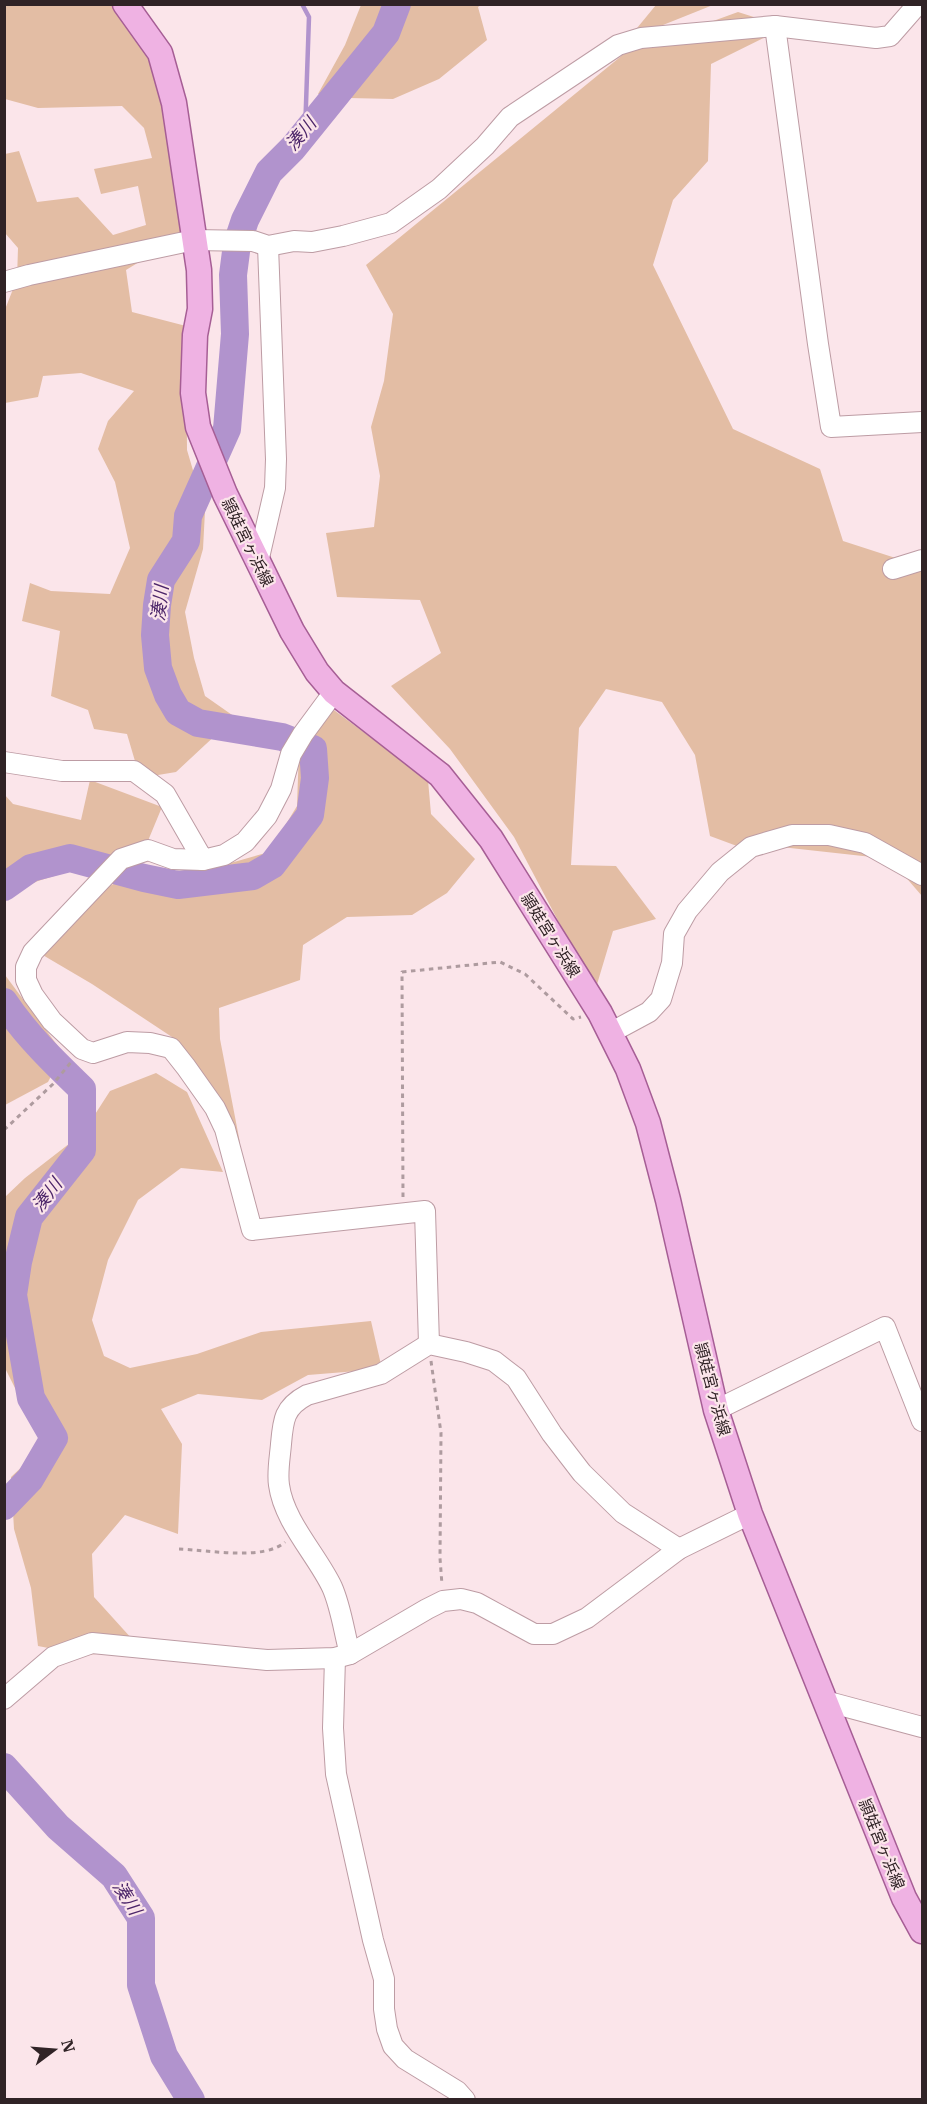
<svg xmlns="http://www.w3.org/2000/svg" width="927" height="2104" viewBox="0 0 927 2104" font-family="'IBM Plex Serif','Noto Sans JP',serif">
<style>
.green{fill:#e3bda4}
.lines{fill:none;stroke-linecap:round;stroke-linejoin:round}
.stream{stroke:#b193cd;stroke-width:4.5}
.river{stroke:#b193cd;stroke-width:28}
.minor-casing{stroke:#bd9ca4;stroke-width:22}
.major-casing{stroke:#a65e95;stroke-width:27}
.path{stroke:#ae9b9f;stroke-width:3;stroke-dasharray:4.5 4.5;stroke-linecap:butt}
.minor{stroke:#fff;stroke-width:20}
.major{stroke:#efb2e3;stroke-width:24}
.labels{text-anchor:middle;stroke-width:4.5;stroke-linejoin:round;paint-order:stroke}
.street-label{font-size:16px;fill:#302326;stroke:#fbe5ea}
.water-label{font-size:18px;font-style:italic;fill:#4d266a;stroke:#fbe5ea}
</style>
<rect width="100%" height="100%" fill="#fbe5ea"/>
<g class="green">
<polygon points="5,5 114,5 153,59 171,125 185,234 126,270 132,312 186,326 187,450 205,511 203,549 185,612 194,658 205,696 235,717 176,772 140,778 127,734 94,729 88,710 51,696 60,631 22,621 30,583 51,591 110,594 130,548 115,482 98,449 108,421 134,391 81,373 43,376 38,397 5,403 4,312 17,279 18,248 5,233 5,154 19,151 37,202 78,197 113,235 146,225 138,186 101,194 94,169 152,158 144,128 122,106 38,108 5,99"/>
<polygon points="361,5 481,5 478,7 487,40 439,79 393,99 349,98 318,94 345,45"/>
<polygon points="656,5 713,5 628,39"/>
<polygon points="738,12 786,27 711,64 708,161 673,200 653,265 733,429 820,469 843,541 911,563 922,560 922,896 890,859 781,847 745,849 710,836 695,755 662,702 606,689 579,728 571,865 616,866 656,919 613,931 595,991 514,837 450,749 391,686 441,653 420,600 337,597 326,533 374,527 380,476 371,427 384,381 393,314 366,265 625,53"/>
<polygon points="319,699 428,780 431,814 475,859 447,893 412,915 347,917 303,945 300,980 219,1008 220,1039 240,1143 214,1097 175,1039 92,984 41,954 93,895 136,872 206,870 269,852 297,806 299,748"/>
<polygon points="90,780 162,807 145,848 38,881 5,896 4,794 13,804 81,820"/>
<polygon points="5,975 63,1053 48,1082 5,1105"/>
<polygon points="156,1073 187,1092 223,1172 181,1168 138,1200 108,1260 92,1320 104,1356 130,1368 197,1354 261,1332 371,1321 382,1369 308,1375 262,1400 198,1394 161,1409 182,1444 178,1534 125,1515 92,1554 94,1597 142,1650 85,1655 38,1646 31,1588 14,1529 11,1477 44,1446 5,1368 5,1197 25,1178 83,1133 110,1091"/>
</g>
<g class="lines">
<polyline class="stream" points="302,4 309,17 305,133"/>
<g class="river">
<polyline points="4,887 31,868 70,858 144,878 178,885 253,876 272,865 310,815 315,778 313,749 282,737 198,723 178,712 168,695 158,668 155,635 157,605 161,580 186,541 188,516 227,429 235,334 233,275 237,244 245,220 269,172 293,148 386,33 397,4"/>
<path d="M 4,1002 C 26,1035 54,1062 82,1089 L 82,1150 L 29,1217 L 18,1262 L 13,1295 L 31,1398 L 54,1438 L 30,1479 L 4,1506"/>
<polyline points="4,1767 58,1827 114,1876 141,1918 141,1985 164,2056 191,2100"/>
</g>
<g class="minor-casing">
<g id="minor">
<polyline points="775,26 818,344 831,427 922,422"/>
<polyline points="4,282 29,275 194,240 253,241 268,246 294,241 312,242 343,236 391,223 439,189 485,146 510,117 618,45 641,38 775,26 876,38 890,36 918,4"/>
<polyline points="258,562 275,488 276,459 268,246"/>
<polyline points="893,569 922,560"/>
<polyline points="4,762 62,771 134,771 165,794 203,860 224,855 245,842 267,816 281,789 291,754 303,734 334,692"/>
<polyline points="203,860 173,859 148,850 121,859 33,952 26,967 26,980 33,995 52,1021 82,1049 93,1053 127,1042 150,1043 171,1048 186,1067 215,1108 225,1129 252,1230 425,1211 429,1344"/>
<polyline points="610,1033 649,1012 661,999 672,963 674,934 687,911 720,872 751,847 792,835 829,835 865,843 922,875"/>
<polyline points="716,1410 885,1327 922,1421"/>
<path d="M 350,1654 C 344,1632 341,1607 332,1587 C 317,1555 284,1522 279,1485 C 277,1472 280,1457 281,1444 C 283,1420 284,1407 307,1395 L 381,1374 L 429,1344 L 466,1352 L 494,1361 L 516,1378 L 552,1434 L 582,1473 L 623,1513 L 679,1549"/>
<polyline points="335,1658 333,1728 336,1774 373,1940 384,1979 384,2009 387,2029 393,2046 405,2059 457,2091 465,2100"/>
<polyline points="4,1699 53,1657 92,1643 267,1660 335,1658 350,1654 427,1609 443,1601 461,1599 477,1603 534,1634 553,1634 587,1618 679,1549 750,1514"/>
<polyline points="825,1701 922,1727"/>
</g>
</g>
<g class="major-casing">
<polyline id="major" points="125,4 160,53 174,103 199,270 200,309 195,335 193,393 198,427 225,494 292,631 317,672 334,692 440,775 491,839 600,1013 628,1069 648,1123 668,1200 716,1410 750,1514 904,1898 922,1931"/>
</g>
<g class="path">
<polyline points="4,1130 53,1084 72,1061"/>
<polyline points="403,1197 402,972 500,962 525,974 573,1019 581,1017"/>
<polyline points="431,1361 441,1433 440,1558 442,1585"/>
<path d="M 179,1549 C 208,1550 264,1561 285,1542"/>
</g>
<use href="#minor" class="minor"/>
<use href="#major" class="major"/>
</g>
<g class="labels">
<g class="street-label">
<text transform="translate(248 542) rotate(64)" y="6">頴娃宮ヶ浜線</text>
<text transform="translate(551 935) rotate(58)" y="6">頴娃宮ヶ浜線</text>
<text transform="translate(713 1389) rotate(75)" y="6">頴娃宮ヶ浜線</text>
<text transform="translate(882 1844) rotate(68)" y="6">頴娃宮ヶ浜線</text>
</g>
<g class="water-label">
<text transform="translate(301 134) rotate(-50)" y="6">湊川</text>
<text transform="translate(160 603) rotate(-84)" y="6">湊川</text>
<text transform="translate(47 1195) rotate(-52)" y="6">湊川</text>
<text transform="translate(127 1898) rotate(58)" y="6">湊川</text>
</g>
</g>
<rect width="927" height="2104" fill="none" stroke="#302326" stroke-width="12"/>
<g transform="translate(54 2050) rotate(74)" stroke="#fbe5ea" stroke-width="4.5" paint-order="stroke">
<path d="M0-4.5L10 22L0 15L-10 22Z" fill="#302326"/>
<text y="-9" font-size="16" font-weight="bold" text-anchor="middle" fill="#302326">N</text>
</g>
</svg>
